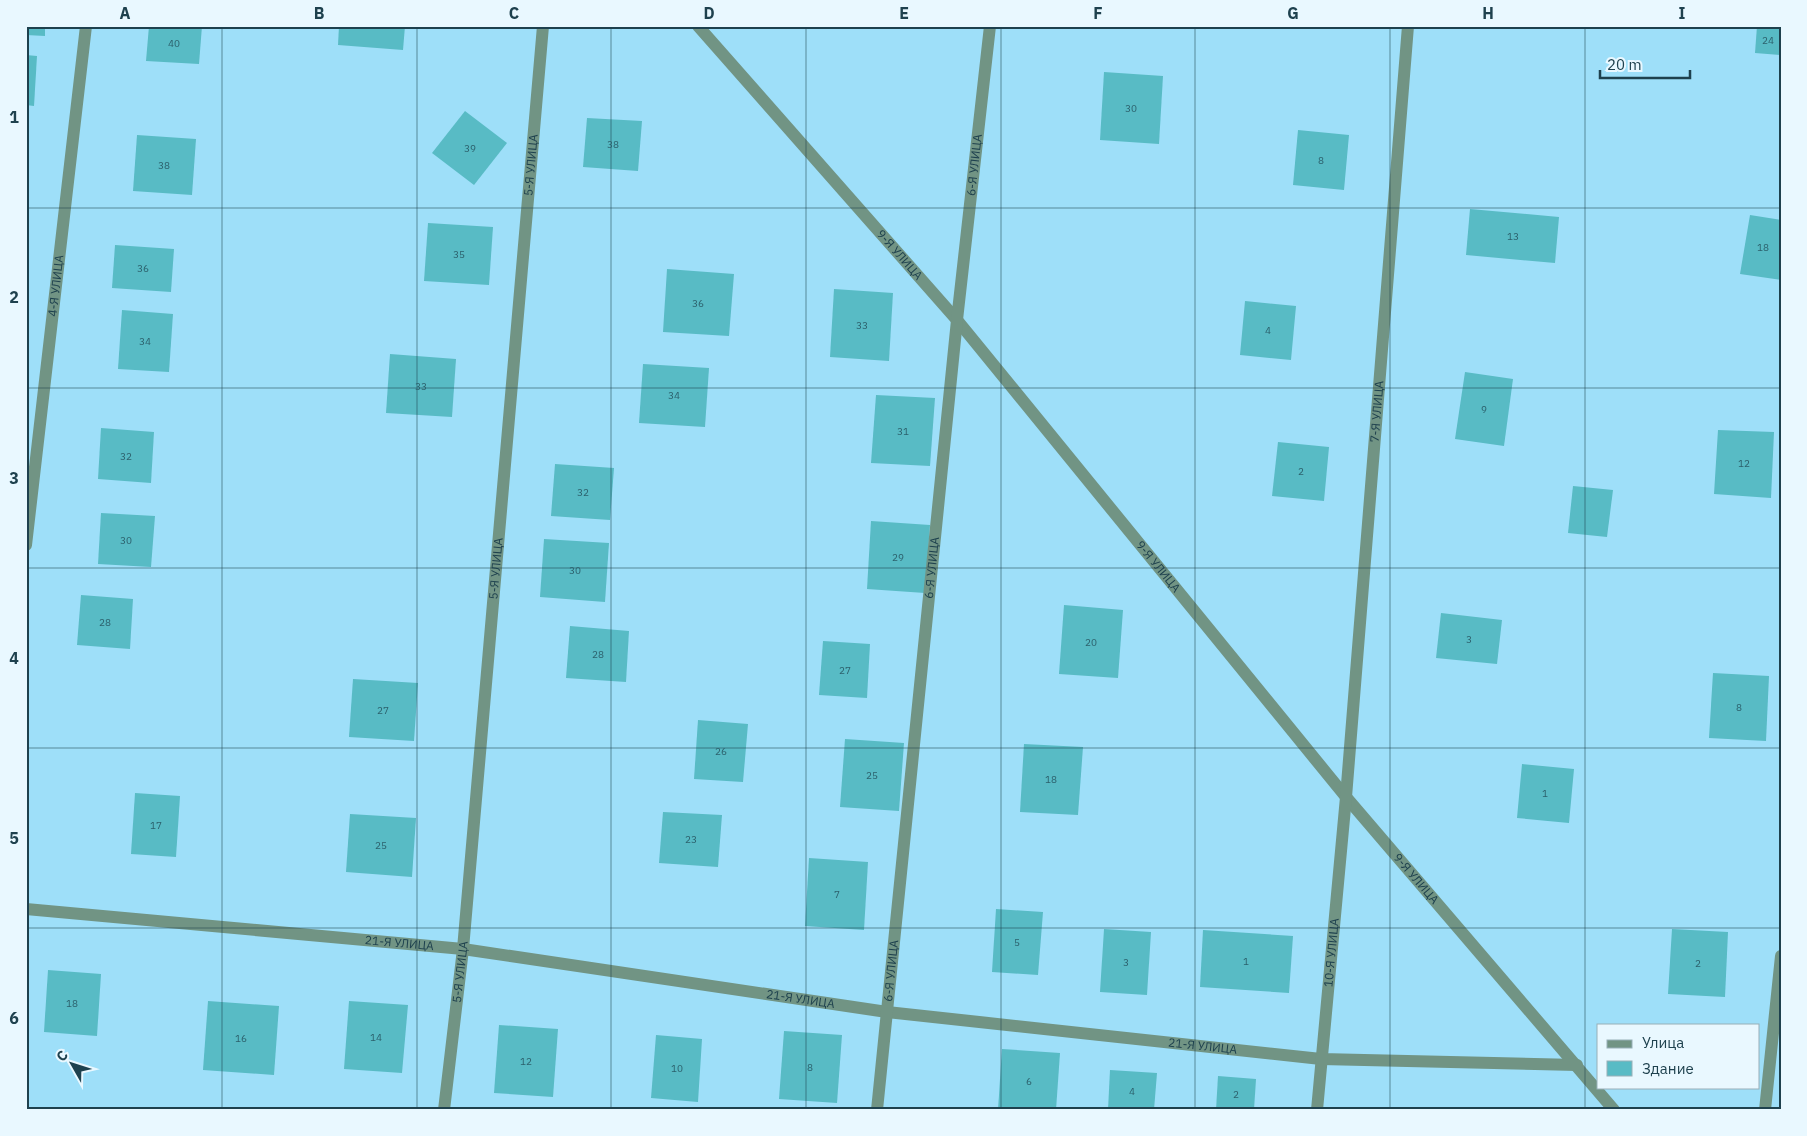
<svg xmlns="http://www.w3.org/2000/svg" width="1807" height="1136" viewBox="0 0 1807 1136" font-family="'IBM Plex Sans',sans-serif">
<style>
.building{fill:#58bbc5}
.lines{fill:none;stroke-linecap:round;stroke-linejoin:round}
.minor{stroke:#719484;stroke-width:12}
.grid{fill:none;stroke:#1e414e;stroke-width:1;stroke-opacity:0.55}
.labels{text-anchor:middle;stroke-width:4;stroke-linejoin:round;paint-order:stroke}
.number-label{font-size:10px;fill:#2c606c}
.street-label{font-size:12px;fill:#1e414e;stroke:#e9f8ff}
.neatline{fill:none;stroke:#1e414e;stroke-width:2}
.grid-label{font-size:16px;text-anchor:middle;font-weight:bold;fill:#1e414e}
</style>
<rect width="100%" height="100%" fill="#9edff9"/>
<g class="building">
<polygon points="26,26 45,26 45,36 26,35"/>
<polygon points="149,26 202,26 199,64 146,61"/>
<polygon points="339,26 405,26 403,50 338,45"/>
<polygon points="1757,26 1781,26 1781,55 1755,53"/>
<polygon points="26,55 37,56 34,106 26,105"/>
<polygon points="1104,72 1163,76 1159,144 1100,140"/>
<polygon points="465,111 507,143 474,185 432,153"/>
<polygon points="587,118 642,121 638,171 583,167"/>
<polygon points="1298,130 1349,135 1344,190 1293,185"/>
<polygon points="137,135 196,139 192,195 133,191"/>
<polygon points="1470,209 1559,217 1555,263 1466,255"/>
<polygon points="1750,215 1781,220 1781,280 1740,274"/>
<polygon points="428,223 493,227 489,285 424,281"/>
<polygon points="115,245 174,249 171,292 112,288"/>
<polygon points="667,269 734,274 729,336 663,332"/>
<polygon points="834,289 893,293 889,361 830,357"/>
<polygon points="1245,301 1296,306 1291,360 1240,355"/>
<polygon points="122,310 173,314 169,372 118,369"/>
<polygon points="390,354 456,359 452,417 386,413"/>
<polygon points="643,364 709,368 705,427 639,423"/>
<polygon points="1465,372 1513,379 1504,446 1455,439"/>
<polygon points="876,395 935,398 930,466 871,463"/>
<polygon points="101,428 154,432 151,483 98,479"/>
<polygon points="1718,430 1774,432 1771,498 1714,494"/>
<polygon points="1278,442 1329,447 1324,501 1272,496"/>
<polygon points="555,464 614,468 610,520 551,516"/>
<polygon points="1573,486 1613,490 1607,537 1568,533"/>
<polygon points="101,513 155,516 151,567 98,564"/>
<polygon points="871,521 930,525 925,593 867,589"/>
<polygon points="544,539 609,543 605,602 540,597"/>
<polygon points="81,595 133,599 130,649 77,645"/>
<polygon points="1064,605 1123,610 1118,678 1059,674"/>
<polygon points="1441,613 1502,620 1497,664 1436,658"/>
<polygon points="570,626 629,631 626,682 566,678"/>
<polygon points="823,641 870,644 867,698 819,695"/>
<polygon points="1713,673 1769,676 1766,741 1709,738"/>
<polygon points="353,679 418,683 414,741 349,737"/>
<polygon points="698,720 748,724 743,782 694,779"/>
<polygon points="845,739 904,743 899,811 840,807"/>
<polygon points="1024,744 1083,747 1078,815 1020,812"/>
<polygon points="1522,764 1574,769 1569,823 1517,818"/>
<polygon points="135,793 180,796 176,857 131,854"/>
<polygon points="663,812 722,815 718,867 659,863"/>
<polygon points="350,814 416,818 412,877 346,872"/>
<polygon points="809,858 868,862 864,930 805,926"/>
<polygon points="996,909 1043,912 1038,975 992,972"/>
<polygon points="1104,929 1151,932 1147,995 1100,992"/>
<polygon points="1672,929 1728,932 1725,997 1668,994"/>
<polygon points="1203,930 1293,936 1289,993 1200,987"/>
<polygon points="48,970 101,974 97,1036 44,1032"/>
<polygon points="208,1001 279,1006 274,1075 203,1070"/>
<polygon points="349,1001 408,1005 402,1073 344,1069"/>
<polygon points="499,1025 558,1029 553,1097 494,1093"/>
<polygon points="784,1031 842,1035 837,1103 779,1099"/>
<polygon points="656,1035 702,1039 698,1102 651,1098"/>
<polygon points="1002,1049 1060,1053 1056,1110 998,1110"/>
<polygon points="1110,1070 1157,1073 1154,1110 1108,1110"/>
<polygon points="1218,1076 1256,1079 1254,1110 1216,1110"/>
</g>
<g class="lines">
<g class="minor">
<path id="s1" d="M 698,26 L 957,320 L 1346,797 L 1614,1110"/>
<path id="s2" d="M 26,545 L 86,26"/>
<path id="s3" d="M 26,909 L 463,949 L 887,1012 L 1321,1059 L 1577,1065"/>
<path id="s4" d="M 444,1110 L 463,949 L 543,26"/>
<path id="s5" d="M 877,1110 L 957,320 L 990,26"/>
<path id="s6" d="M 1317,1110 L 1346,797 L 1408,26"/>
<polyline points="1765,1110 1781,956"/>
</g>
</g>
<path class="grid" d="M 222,26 L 222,1110M 417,26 L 417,1110M 611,26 L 611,1110M 806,26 L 806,1110M 1001,26 L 1001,1110M 1195,26 L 1195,1110M 1390,26 L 1390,1110M 1585,26 L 1585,1110M 26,208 L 1781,208M 26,388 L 1781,388M 26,568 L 1781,568M 26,748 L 1781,748M 26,928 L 1781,928"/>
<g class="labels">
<g class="number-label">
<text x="1768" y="44">24</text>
<text x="174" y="47">40</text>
<text x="1131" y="112">30</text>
<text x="613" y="148">38</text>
<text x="470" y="152">39</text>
<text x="1321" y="164">8</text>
<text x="164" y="169">38</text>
<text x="1513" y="240">13</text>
<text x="1763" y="251">18</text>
<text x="459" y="258">35</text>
<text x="143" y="272">36</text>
<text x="698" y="307">36</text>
<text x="862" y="329">33</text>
<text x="1268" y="334">4</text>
<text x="145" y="345">34</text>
<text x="421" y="390">33</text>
<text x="674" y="399">34</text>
<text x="1484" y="413">9</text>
<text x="903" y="435">31</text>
<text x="126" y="460">32</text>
<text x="1744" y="467">12</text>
<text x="1301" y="475">2</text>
<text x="583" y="496">32</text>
<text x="126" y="544">30</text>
<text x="898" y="561">29</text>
<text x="575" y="574">30</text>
<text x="105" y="626">28</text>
<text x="1469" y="643">3</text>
<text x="1091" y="646">20</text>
<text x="598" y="658">28</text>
<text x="845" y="674">27</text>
<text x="1739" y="711">8</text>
<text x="383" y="714">27</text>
<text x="721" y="755">26</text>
<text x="872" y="779">25</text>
<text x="1051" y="783">18</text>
<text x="1545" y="797">1</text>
<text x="156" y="829">17</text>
<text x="691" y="843">23</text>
<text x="381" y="849">25</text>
<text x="837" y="898">7</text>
<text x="1017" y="946">5</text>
<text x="1246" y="965">1</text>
<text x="1126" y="966">3</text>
<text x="1698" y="967">2</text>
<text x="72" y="1007">18</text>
<text x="376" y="1041">14</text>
<text x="241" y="1042">16</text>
<text x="526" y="1065">12</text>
<text x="810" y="1071">8</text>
<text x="677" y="1072">10</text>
<text x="1029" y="1085">6</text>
<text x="1132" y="1095">4</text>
<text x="1236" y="1098">2</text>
</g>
<g class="street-label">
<text dy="4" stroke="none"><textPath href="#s4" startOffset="949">5-Я УЛИЦА</textPath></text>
<text dy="4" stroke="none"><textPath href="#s5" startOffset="950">6-Я УЛИЦА</textPath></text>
<text dy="4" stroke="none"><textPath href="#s1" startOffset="305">9-Я УЛИЦА</textPath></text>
<text dy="4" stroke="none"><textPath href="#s2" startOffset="261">4-Я УЛИЦА</textPath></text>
<text dy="4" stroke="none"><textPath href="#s6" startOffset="701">7-Я УЛИЦА</textPath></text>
<text dy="4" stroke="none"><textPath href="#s1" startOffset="710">9-Я УЛИЦА</textPath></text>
<text dy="4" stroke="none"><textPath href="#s4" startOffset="544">5-Я УЛИЦА</textPath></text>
<text dy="4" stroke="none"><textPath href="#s5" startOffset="545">6-Я УЛИЦА</textPath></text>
<text dy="4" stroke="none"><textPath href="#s1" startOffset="1115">9-Я УЛИЦА</textPath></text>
<text dy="4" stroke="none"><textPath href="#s3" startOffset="375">21-Я УЛИЦА</textPath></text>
<text dy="4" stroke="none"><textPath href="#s6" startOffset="158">10-Я УЛИЦА</textPath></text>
<text dy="4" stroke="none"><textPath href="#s5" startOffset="140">6-Я УЛИЦА</textPath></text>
<text dy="4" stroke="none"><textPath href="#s4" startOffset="139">5-Я УЛИЦА</textPath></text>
<text dy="4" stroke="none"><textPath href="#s3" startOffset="780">21-Я УЛИЦА</textPath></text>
<text dy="4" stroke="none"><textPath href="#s3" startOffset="1185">21-Я УЛИЦА</textPath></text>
</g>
</g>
<rect width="1807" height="1136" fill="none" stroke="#e9f8ff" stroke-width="55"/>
<rect x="1597" y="1024" width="162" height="65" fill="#e9f8ff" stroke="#98afb8"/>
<rect x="1607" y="1040" width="25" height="8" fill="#719484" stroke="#98afb8"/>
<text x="1642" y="1048" font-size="15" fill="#1e414e">Улица</text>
<rect x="1607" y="1061" width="25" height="15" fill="#58bbc5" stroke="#98afb8"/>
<text x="1642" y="1074" font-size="15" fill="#1e414e">Здание</text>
<g transform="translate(72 1064) rotate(309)" stroke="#e9f8ff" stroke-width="4" paint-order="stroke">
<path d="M0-4L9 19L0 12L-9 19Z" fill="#1e414e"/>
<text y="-8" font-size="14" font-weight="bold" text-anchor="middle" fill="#1e414e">С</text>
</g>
<path d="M1600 70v8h90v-8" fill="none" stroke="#1e414e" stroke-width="2.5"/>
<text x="1607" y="70" font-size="15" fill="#1e414e" stroke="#e9f8ff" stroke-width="4" paint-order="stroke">20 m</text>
<rect x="28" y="28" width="1752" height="1080" class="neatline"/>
<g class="grid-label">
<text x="125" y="19">A</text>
<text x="319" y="19">B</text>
<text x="514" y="19">C</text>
<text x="709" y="19">D</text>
<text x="904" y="19">E</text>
<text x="1098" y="19">F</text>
<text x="1293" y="19">G</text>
<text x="1488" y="19">H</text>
<text x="1682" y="19">I</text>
<text x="14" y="123">1</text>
<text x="14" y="303">2</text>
<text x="14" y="484">3</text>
<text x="14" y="664">4</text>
<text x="14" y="844">5</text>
<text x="14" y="1024">6</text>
</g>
</svg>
